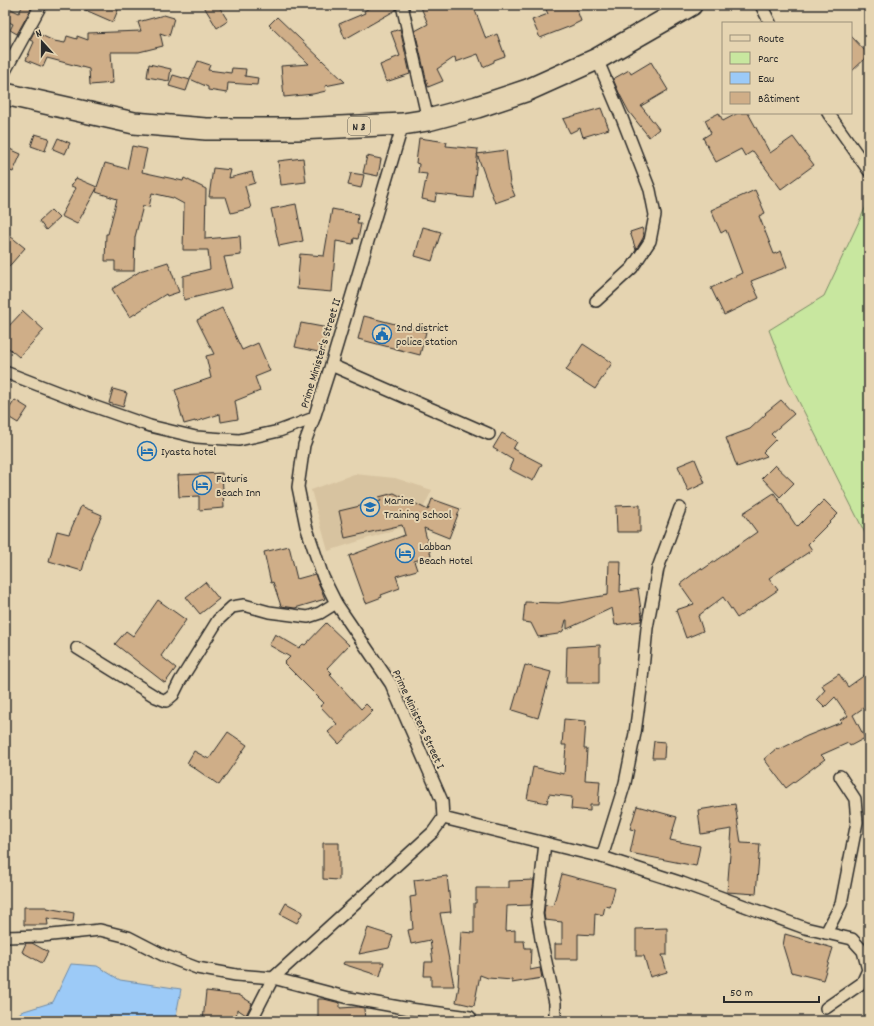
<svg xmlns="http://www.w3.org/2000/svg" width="874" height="1026" viewBox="0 0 874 1026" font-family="Dekko,sans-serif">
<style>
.built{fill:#d7c3a0}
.green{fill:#c8e79f;stroke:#7a8965}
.water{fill:#9ccaf7;stroke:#6f8aa5}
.building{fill:#cfae88;stroke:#2b2b2b}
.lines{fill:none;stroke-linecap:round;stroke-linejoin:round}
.street-casing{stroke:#2b2b2b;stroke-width:14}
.highway-casing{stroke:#2b2b2b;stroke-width:24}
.street{stroke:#e5d4b1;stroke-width:11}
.highway{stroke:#e5d4b1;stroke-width:21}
.labels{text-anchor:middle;stroke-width:4;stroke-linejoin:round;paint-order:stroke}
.shield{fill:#e5d4b1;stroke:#635e53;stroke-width:1}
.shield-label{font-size:11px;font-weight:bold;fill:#2b2b2b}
.poi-label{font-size:12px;fill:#2b2b2b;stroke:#e5d4b1;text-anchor:start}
.street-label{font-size:12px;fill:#2b2b2b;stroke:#e5d4b1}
</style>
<rect width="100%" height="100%" fill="#e5d4b1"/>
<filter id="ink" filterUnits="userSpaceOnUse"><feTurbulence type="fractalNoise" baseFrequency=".025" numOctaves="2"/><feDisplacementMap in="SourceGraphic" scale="8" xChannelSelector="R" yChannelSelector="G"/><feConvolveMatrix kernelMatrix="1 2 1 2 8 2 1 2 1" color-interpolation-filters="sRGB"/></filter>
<g filter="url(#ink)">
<polygon class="built" points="354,474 395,478 432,490 416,523 328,551 311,490"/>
<polygon class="green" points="869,200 869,541 790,384 769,330 824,296"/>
<polygon class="water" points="71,964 97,966 120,980 181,989 175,1021 11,1021 21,1012 53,1002"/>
<g class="building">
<polygon points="23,5 27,5 32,7 17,34 10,30 13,24 5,20 5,6 19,13"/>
<polygon points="74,5 120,5 113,22"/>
<polygon points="203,5 218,5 228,21 217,28"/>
<polygon points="375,5 395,5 396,10 345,39 339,24 365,13 364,11"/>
<polygon points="420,5 473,5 486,39 497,34 505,56 494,60 494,62 483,67 478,54 456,62 455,57 437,69 443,81 428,87 415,31 428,24"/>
<polygon points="544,5 575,5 581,21 571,26 540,38 532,20 548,14"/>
<polygon points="164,15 174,18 169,36 160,33 163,46 139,52 111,52 113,83 90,85 89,69 47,58 43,67 26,60 34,42 30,40 34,32 54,41 65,43 67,36 77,39 77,36 88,40 88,33 141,31 138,22"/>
<polygon points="277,17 345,82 325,86 326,91 313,94 284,97 281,66 309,64 269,25"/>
<polygon points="400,29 410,74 386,82 380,65 392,60 392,59 400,56 391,32"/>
<polygon points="851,36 869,55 851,72"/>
<polygon points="198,61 210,65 208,70 231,73 232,68 246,69 245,76 258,78 257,85 228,83 227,93 208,90 208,87 190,79"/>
<polygon points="651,62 668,90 641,106 659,129 649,137 629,112 620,95 613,79 629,70 631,74"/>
<polygon points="149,64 171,69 169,81 147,77"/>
<polygon points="173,75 190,80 186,91 169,86"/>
<polygon points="601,108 609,129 583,137 580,128 570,133 563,119"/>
<polygon points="719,113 723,121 738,113 748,113 770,153 793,137 814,165 781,189 753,151 745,156 741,149 716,162 703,138 711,133 705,120"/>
<polygon points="35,134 49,138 45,151 31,146"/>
<polygon points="58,138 70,143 65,154 53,149"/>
<polygon points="419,138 447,142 446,146 478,149 473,198 436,194 435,202 422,199 427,174 418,173 419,164 416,163"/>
<polygon points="132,146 147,149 142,172 183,181 184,178 206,189 205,239 240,236 241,255 224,257 232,288 184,300 183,292 183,276 210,269 208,250 183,250 184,204 173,198 152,193 149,207 143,206 135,237 134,271 115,271 115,261 105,261 106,234 108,234 117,199 96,192 97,188 77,224 61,216 76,188 71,186 76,178 97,187 105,163 127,169"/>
<polygon points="5,147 21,154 13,172 5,169"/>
<polygon points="506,150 510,184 515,196 495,203 477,154"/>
<polygon points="367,156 381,159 378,176 363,173"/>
<polygon points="303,158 306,182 281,185 278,161"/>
<polygon points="213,168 231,170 229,178 252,172 255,183 245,186 251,208 231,213 226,197 209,197"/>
<polygon points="351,173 364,175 361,188 348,185"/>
<polygon points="755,190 765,213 759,216 774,254 781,251 787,267 751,281 759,298 724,315 711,288 742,273 726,230 721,233 711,210"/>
<polygon points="296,204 303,241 279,246 271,209"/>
<polygon points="332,209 358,214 357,224 361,224 358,239 354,238 353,244 336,241 332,292 297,289 300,254 324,256"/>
<polygon points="51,210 59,218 46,230 39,221"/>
<polygon points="423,227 441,232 432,261 415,256"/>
<polygon points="642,228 644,235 643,238 636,250 630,232"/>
<polygon points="10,236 25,248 5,271 5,242"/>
<polygon points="168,262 179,292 167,296 166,294 130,317 112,289 142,270 143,270"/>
<polygon points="222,308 242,350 258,343 270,371 255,377 260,391 235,401 238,419 221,422 220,414 195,422 195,421 184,424 179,406 180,405 175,390 211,378 206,356 214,354 197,320"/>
<polygon points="23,311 44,330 19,357 5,345 5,330"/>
<polygon points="364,316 426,332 420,355 358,339"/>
<polygon points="301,323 328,328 323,353 295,347"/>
<polygon points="583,344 612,363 595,389 566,370"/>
<polygon points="113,389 127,393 123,407 109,403"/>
<polygon points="15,400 28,408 18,423 5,415"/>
<polygon points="781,400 794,414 771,434 776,439 763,452 767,456 737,467 726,438 750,429 766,414 765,413"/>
<polygon points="502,433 517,442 513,449 542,464 533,481 509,469 513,460 493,448"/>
<polygon points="695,459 705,483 688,491 678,466"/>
<polygon points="775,465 794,483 780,497 762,478"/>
<polygon points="222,473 224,508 199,510 199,496 179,497 178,475"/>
<polygon points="394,493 428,510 432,499 460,509 449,538 424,528 431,556 414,561 417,570 396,576 400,588 381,595 382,597 366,603 349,556 405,535 402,525 345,538 339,511 381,501 379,497"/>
<polygon points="774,493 797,527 824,500 838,514 808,544 812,550 769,578 778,590 737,618 723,597 698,616 703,631 686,638 676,610 694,604 680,584 701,568 702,570 757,532 743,513"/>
<polygon points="640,505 640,532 617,532 616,506"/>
<polygon points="81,506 102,515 90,542 82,571 49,561 57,531 69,534"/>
<polygon points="289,546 297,579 315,574 325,599 295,608 281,606 273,582 271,583 264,552"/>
<polygon points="609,561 621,561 620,592 638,589 642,617 641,621 615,625 612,608 567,629 567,620 566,620 563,631 558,634 538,637 531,623 523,622 525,602 559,603 608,595"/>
<polygon points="205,582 219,599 200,614 186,597"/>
<polygon points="158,600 186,620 161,656 176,668 165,683 115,644 126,631 133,636"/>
<polygon points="326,623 349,645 327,668 332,673 330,675 361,709 366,704 373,711 339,744 328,732 337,724 320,706 324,703 284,663 290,657 269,645 275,634 299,648 303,644 305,645"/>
<polygon points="600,645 600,662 599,662 599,683 566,683 567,647"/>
<polygon points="525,665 551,672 538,718 512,710"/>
<polygon points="869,672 869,704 853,715 865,738 850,746 848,743 821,755 825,759 786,788 764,759 777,748 778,750 807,736 842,722 840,720 848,716 835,697 825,707 817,699 825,690 822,685 839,674 848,687"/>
<polygon points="564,719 586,721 584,749 587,749 585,780 600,781 598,805 590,805 590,811 571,809 572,797 549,794 547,803 527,799 533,767 564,774 566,745 562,745"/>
<polygon points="228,732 247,745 219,785 187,763 194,751 209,759"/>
<polygon points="654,741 665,742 664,758 652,758"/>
<polygon points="735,804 741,843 760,844 756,894 727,892 732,829 701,834 698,810"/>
<polygon points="637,806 677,817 670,840 700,846 696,866 630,853 635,830 630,829"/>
<polygon points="323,843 339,843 339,880 323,879"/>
<polygon points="562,874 615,888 610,907 605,906 603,915 595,913 594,935 578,934 578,959 555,959 555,944 562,944 562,922 545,920 544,914 545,905 553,906"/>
<polygon points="447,876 451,912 440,913 454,986 431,986 431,976 424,976 425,962 433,962 430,940 411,944 408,930 413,929 410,897 416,896 414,880"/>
<polygon points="534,880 531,905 507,906 506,931 515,930 515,941 524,941 525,948 531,948 530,970 540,968 542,978 512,983 512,980 488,978 480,975 474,1006 456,1002 459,986 458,986 461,932 474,933 474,903 476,903 476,888 509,888 509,881"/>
<polygon points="286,903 303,912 297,923 280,914"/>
<polygon points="24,907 47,907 47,908 74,913 73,922 47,918 48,925 24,925"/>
<polygon points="368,928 393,936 389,948 359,954"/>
<polygon points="667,928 667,955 662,955 667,972 650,977 644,956 636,956 636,929"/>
<polygon points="785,934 833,948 823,980 791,972 783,946"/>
<polygon points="26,943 32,943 48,952 42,963 22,952"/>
<polygon points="344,962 384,962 380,976 343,964"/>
<polygon points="206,991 239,995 252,1003 246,1015 237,1009 236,1021 203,1021"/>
<polygon points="318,999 324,999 340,1003 340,1008 357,1007 364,1008 365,1021 353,1021 352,1018 318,1019"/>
</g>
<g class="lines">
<g class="street-casing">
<g id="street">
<polyline points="402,5 428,120"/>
<polyline points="761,5 770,23"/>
<polyline points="5,71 41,5"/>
<polyline points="828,113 869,171"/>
<polyline points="596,301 632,268 650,241 655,215 650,190 622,118 597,59"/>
<polyline points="331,365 489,434"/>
<polyline points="5,372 90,405 150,426 196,437 239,440 279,431 314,418 331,365 403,124"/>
<polyline points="77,648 156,697 166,701 173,695 180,681 218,620 232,607 244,605 269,612 308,617 320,613 336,603"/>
<polyline points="443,818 602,857 682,883 805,928 852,939 863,951 868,970 862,983 826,1008"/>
<polyline points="545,843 537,914 541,939 555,1003 555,1021"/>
<polyline points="602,857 625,783 635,733 641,689 647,628 658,568 680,508"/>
<polyline points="826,933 841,904 857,822 855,799 840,776"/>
<polyline points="5,937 42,936 100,930 128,937 163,955 197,968 236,975 273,978 349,998 410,1009 470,1017"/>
<polyline points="251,1021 273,978 433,832 443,818 442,801 391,684 336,603 323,577 306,526 298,487 304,445 314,418"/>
</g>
</g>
<g class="highway-casing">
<polyline id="highway" points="5,94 134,123 206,129 298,129 403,124 428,120 477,107 528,90 597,59 691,5"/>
</g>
<use href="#street" class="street"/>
<use href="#highway" class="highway"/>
</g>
</g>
<defs>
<g id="civic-ring" transform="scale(1)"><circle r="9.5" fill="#e5d4b1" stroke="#1f6fb2" stroke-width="1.5"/><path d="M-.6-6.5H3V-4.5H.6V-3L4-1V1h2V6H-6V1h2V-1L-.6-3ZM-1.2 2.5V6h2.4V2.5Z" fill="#1f6fb2"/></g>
<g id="hotel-ring" transform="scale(1)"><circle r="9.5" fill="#e5d4b1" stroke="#1f6fb2" stroke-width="1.5"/><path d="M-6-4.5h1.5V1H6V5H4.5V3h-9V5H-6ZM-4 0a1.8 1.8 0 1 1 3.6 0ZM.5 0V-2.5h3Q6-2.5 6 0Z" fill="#1f6fb2"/></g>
<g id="school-ring" transform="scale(1)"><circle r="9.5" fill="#e5d4b1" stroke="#1f6fb2" stroke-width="1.5"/><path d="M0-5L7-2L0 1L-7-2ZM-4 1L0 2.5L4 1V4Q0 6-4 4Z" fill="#1f6fb2"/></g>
</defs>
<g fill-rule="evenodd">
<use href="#civic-ring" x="382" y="334"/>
<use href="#hotel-ring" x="147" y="451"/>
<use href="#hotel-ring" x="202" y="485"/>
<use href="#school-ring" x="370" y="507"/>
<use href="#hotel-ring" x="405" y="553"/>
</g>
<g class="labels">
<rect class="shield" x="348" y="117" width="22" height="18" rx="3"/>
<g class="shield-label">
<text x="359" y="130">N 3</text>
</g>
<g class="poi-label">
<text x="396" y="331">2nd district<tspan x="396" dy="14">police station</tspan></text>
<text x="161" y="455">Iyasta hotel</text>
<text x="216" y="482">Futuris<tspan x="216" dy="14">Beach Inn</tspan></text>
<text x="384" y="504">Marine<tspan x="384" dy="14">Training School</tspan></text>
<text x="419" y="550">Labban<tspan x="419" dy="14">Beach Hotel</tspan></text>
</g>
<g class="street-label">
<text transform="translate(320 353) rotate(-73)" y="4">Prime Minister's Street II</text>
<text transform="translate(419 719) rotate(65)" y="4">Prime Ministers Street I</text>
</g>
</g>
<rect width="874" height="1026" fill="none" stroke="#e5d4b1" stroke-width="20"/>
<rect x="10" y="10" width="854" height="1006" fill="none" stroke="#2b2b2b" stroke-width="1.5" filter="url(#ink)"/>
<rect x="722" y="22" width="130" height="92" fill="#e5d4b1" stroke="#9b907b"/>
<rect x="730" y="35" width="20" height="6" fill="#e5d4b1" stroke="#9b907b"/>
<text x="758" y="42" font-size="12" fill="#2b2b2b">Route</text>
<rect x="730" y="52" width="20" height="12" fill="#c8e79f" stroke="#9b907b"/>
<text x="758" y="62" font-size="12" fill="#2b2b2b">Parc</text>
<rect x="730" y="72" width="20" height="12" fill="#9ccaf7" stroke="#9b907b"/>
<text x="758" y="82" font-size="12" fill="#2b2b2b">Eau</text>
<rect x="730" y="92" width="20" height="12" fill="#cfae88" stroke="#9b907b"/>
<text x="758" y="102" font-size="12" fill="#2b2b2b">Bâtiment</text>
<g transform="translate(42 42) rotate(339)" stroke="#e5d4b1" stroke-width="3" paint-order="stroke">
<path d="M0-3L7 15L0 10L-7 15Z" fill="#2b2b2b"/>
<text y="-6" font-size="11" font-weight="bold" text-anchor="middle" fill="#2b2b2b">N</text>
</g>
<path d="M724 996v6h95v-6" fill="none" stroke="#2b2b2b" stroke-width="2"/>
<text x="730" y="996" font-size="12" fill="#2b2b2b" stroke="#e5d4b1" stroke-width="3" paint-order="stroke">50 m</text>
</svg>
